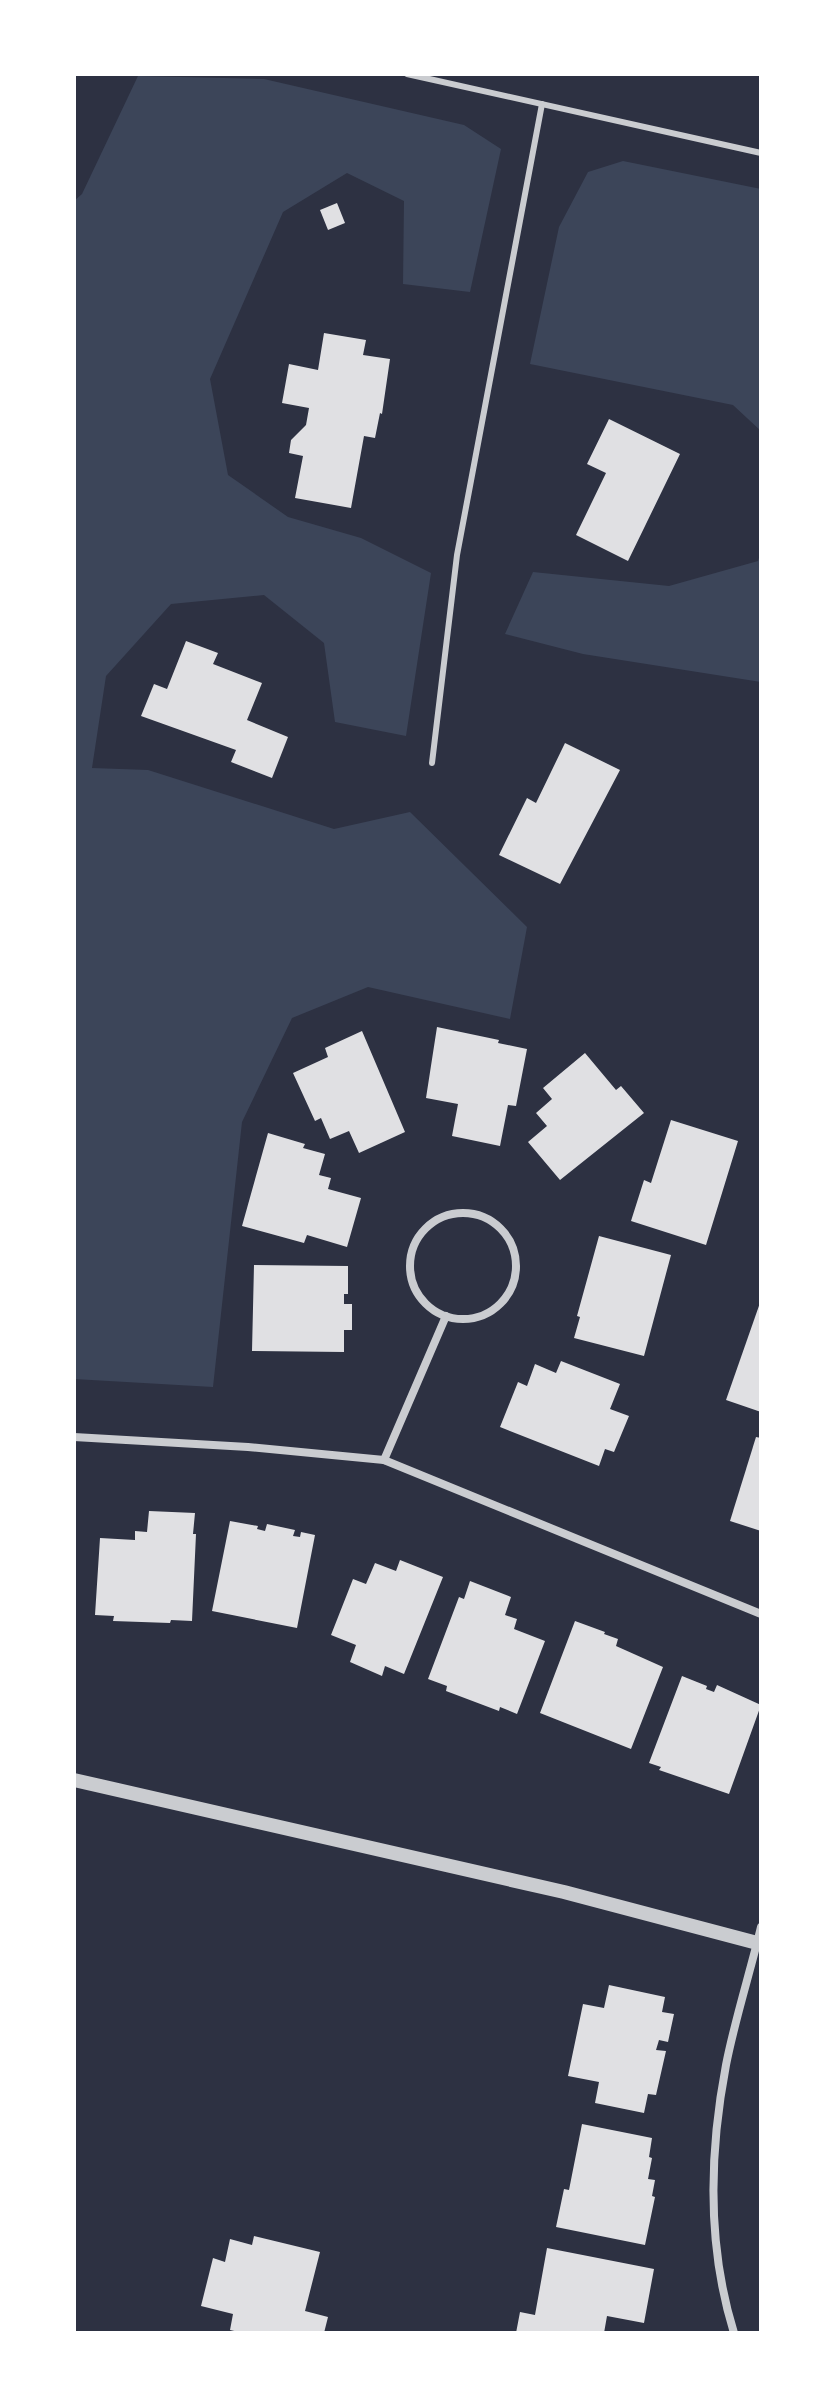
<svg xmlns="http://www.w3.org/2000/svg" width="835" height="2407" viewBox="0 0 835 2407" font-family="Spectral,serif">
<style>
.green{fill:#3c4559}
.building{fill:#e0e0e3}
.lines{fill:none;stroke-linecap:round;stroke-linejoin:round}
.service{stroke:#caccd0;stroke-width:6}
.minor{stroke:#caccd0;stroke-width:8}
.tertiary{stroke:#caccd0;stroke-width:14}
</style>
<rect width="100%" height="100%" fill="#2d3142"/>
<g class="green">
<polygon points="138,76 264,79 464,125 501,149 470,292 403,284 404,201 347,173 283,212 210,379 228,475 288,517 361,538 431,573 406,736 335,722 324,643 264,595 171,604 106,676 92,768 148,770 334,829 410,812 527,927 510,1019 368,987 292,1018 242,1122 213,1387 74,1379 74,201 82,194"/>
<polygon points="623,161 761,189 761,431 733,405 530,364 559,227 588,172"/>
<polygon points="761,551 761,682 583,654 505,634 533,572 669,586 758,561"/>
</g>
<g class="building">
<polygon points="337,203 345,223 328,230 320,210"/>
<polygon points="324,333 366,340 363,355 390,359 382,414 380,413 375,438 364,436 351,508 295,498 303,456 289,453 291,440 306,425 309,408 282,403 289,364 318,370"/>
<polygon points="609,419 680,454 628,561 576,535 606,473 587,464"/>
<polygon points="186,641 218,653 213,664 262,683 247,720 288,737 272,778 231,762 236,750 141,716 154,684 167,689"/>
<polygon points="565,743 620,770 560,884 499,855 527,798 536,803"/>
<polygon points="437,1027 499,1040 498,1043 527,1049 516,1106 508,1105 500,1146 452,1136 458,1104 426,1098"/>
<polygon points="362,1031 405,1132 359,1153 349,1131 330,1139 321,1118 315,1121 293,1073 328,1057 325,1048"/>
<polygon points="585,1053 616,1090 621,1086 644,1113 560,1180 528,1142 547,1126 536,1113 552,1099 543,1088"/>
<polygon points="671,1120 738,1141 706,1245 631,1221 644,1180 651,1183"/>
<polygon points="268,1133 305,1144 303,1148 325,1154 319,1175 331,1178 328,1189 361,1198 347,1247 307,1235 304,1243 242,1226"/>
<polygon points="599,1236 671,1255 644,1356 574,1338 580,1317 577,1316"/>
<polygon points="254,1265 348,1266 348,1294 344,1294 344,1304 352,1304 352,1330 344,1330 344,1352 252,1351"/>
<polygon points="761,1300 761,1412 726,1400"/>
<polygon points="561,1361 620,1384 610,1409 629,1416 614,1452 605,1449 599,1466 500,1427 518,1382 527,1386 535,1364 556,1373"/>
<polygon points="756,1437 761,1438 761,1531 730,1521"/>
<polygon points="149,1511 195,1513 193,1534 196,1534 192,1621 171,1620 170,1623 113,1621 114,1616 95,1615 100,1538 135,1540 135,1531 147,1532"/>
<polygon points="230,1521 258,1526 257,1529 265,1531 267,1524 295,1530 293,1536 300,1537 301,1532 315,1535 297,1628 212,1611"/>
<polygon points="400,1560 443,1577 404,1674 385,1666 382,1676 350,1662 356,1645 331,1635 353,1579 366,1584 375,1563 396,1571"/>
<polygon points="470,1581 511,1597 505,1615 517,1619 514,1629 545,1641 517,1714 500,1707 499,1711 446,1691 447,1686 428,1679 459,1597 464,1599"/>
<polygon points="575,1621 605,1632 604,1634 618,1639 616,1646 663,1667 631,1749 540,1713"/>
<polygon points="682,1676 707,1686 706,1689 714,1692 717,1685 761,1705 729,1794 659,1770 661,1767 649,1763"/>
<polygon points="609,1985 665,1997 662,2012 674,2014 668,2042 659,2040 656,2050 666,2051 656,2095 648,2094 644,2113 595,2103 599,2082 568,2076 583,2004 604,2008"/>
<polygon points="582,2124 652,2138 649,2157 652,2158 648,2179 655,2180 652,2196 655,2197 645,2245 556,2227 564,2189 569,2190"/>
<polygon points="254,2236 320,2252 305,2311 328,2317 324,2333 243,2333 230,2330 233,2314 201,2306 213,2258 225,2262 230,2239 252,2245"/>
<polygon points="547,2248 654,2269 644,2323 607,2316 604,2333 516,2333 520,2312 535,2315"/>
</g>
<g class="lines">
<g class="service">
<polyline points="407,74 761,153"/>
<polyline points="432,763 457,555 542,104"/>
</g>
<g class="minor">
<circle cx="463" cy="1266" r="53"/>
<polyline points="74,1437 248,1447 384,1460 761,1614"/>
<polyline points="384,1460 446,1316"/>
<path d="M 734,2333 C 707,2246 709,2154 726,2065 C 735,2019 750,1973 761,1927"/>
</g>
<polyline class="tertiary" points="74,1780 564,1892 761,1944"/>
</g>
<rect width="835" height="2407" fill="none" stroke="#ffffff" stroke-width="152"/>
</svg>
